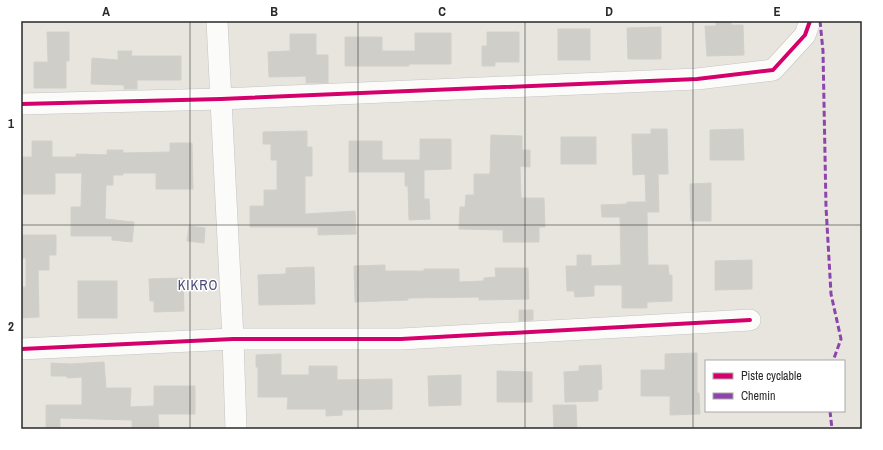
<svg xmlns="http://www.w3.org/2000/svg" width="883" height="450" viewBox="0 0 883 450" font-family="'Archivo Narrow',sans-serif">
<style>
.building{fill:#d0cec9;stroke:#d2d0ca}
.lines{fill:none;stroke-linecap:round;stroke-linejoin:round}
.minor-casing{stroke:#c5c4c4;stroke-width:22}
.minor{stroke:#fbfbfa;stroke-width:21}
.quiet{stroke:#8e44ad;stroke-width:3;stroke-dasharray:6 3;stroke-linecap:butt}
.cycleway-casing{stroke:#fff;stroke-width:6}
.cycleway{stroke:#d6006c;stroke-width:4}
.grid{fill:none;stroke:#292929;stroke-width:1;stroke-opacity:0.55}
.labels{text-anchor:middle;stroke-width:3;stroke-linejoin:round;paint-order:stroke}
.quarter-label{font-size:14px;letter-spacing:1px;fill:#4a4b78;stroke:#fff}
.neatline{fill:none;stroke:#292929;stroke-width:1.5}
.grid-label{font-size:13px;text-anchor:middle;font-weight:bold;fill:#292929}
</style>
<rect width="100%" height="100%" fill="#e7e5de"/>
<g class="building">
<polygon points="716,21 731,21 731,25 743,25 744,55 707,56 705,26 716,26"/>
<polygon points="661,27 661,59 628,59 627,28"/>
<rect x="558" y="29" width="32" height="31"/>
<polygon points="47,32 69,32 69,61 66,61 66,88 34,88 34,62 48,62"/>
<polygon points="487,32 519,32 519,62 495,62 495,66 482,66 482,46 487,46"/>
<polygon points="415,33 451,33 451,64 409,64 409,66 345,66 345,37 382,37 382,51 415,51"/>
<polygon points="290,34 316,34 316,55 328,55 328,83 306,83 306,76 269,77 268,52 290,51"/>
<polygon points="118,51 132,51 131,56 181,56 181,80 137,80 137,89 124,89 124,85 91,84 92,58 118,60"/>
<polygon points="651,129 667,129 668,174 658,174 659,212 647,212 648,265 668,265 669,275 672,275 672,301 647,302 647,308 622,308 622,285 594,285 594,296 575,297 574,291 567,291 566,266 577,266 577,255 591,255 591,266 621,265 620,217 602,217 601,205 627,204 627,202 646,202 645,174 633,175 632,134 651,134"/>
<polygon points="743,129 744,160 710,160 710,130"/>
<polygon points="307,131 307,147 312,147 312,176 305,176 305,214 355,211 356,234 318,235 318,227 250,227 250,206 264,206 264,190 277,190 277,160 271,160 271,144 263,144 263,132"/>
<polygon points="491,135 522,136 522,150 530,150 530,167 520,166 521,198 544,198 545,227 539,227 539,242 503,242 503,230 459,229 460,207 465,207 466,195 474,195 474,174 490,174"/>
<rect x="561" y="137" width="35" height="27"/>
<polygon points="420,139 451,139 451,169 424,170 424,199 429,199 430,219 409,220 408,186 405,186 405,172 349,172 349,141 382,141 382,160 420,160"/>
<polygon points="32,141 52,141 52,157 76,157 76,154 107,155 107,150 123,150 123,153 170,152 170,143 192,143 193,189 156,189 156,173 123,173 123,175 113,175 113,185 106,185 105,219 134,222 132,242 112,240 112,236 71,236 71,207 81,207 82,173 55,173 55,194 21,194 21,157 32,157"/>
<polygon points="711,183 711,221 691,221 690,184"/>
<polygon points="189,226 205,228 204,243 187,241"/>
<polygon points="21,235 56,235 56,255 49,255 49,270 38,270 39,317 21,318 21,287 26,287 26,258 21,258"/>
<polygon points="752,260 752,289 715,290 715,261"/>
<polygon points="385,265 385,271 424,271 424,269 459,269 459,282 484,281 484,278 496,277 495,268 528,268 529,299 479,300 479,297 408,298 408,300 355,302 354,266"/>
<polygon points="314,267 315,304 259,305 258,275 286,274 286,268"/>
<polygon points="183,278 184,311 154,312 154,301 150,301 149,279"/>
<rect x="78" y="281" width="39" height="37"/>
<polygon points="519,310 533,310 533,320 519,321"/>
<polygon points="697,353 697,393 699,393 700,414 670,415 670,396 641,396 641,370 665,370 665,354"/>
<polygon points="281,354 281,375 309,375 309,366 337,366 337,380 392,379 392,409 342,410 342,415 326,416 326,409 287,409 288,397 258,397 258,367 256,367 256,355"/>
<polygon points="104,362 106,388 131,388 130,407 154,406 154,386 195,386 195,414 158,414 159,429 132,429 132,420 60,418 60,429 46,429 46,405 82,405 82,377 67,378 67,376 51,376 51,363 70,364"/>
<polygon points="601,365 602,389 598,390 598,401 565,402 564,372 579,371 579,366"/>
<polygon points="497,371 532,372 532,402 497,402"/>
<polygon points="461,375 461,405 429,406 428,376"/>
<polygon points="553,405 576,405 577,429 554,429"/>
</g>
<g class="lines">
<g class="minor-casing">
<g id="minor">
<polyline points="217,21 233,339 236,429"/>
<polyline points="21,104 221,99 697,79 773,70 805,35 810,21"/>
<polyline points="21,349 233,339 401,339 750,320"/>
</g>
</g>
<use href="#minor" class="minor"/>
<g class="quiet">
<polyline points="820,21 823,51 826,207 831,294 841,339 833,361"/>
<polyline points="830,411 832,429"/>
</g>
<g class="cycleway-casing">
<g id="cycleway">
<polyline points="21,104 221,99 697,79 773,70 805,35 810,21"/>
<polyline points="21,349 233,339 401,339 750,320"/>
</g>
</g>
<use href="#cycleway" class="cycleway"/>
</g>
<path class="grid" d="M 190,21 L 190,429M 358,21 L 358,429M 525,21 L 525,429M 693,21 L 693,429M 21,225 L 862,225"/>
<g class="labels">
<g class="quarter-label">
<text x="198" y="290">KIKRO</text>
</g>
</g>
<rect width="883" height="450" fill="none" stroke="#ffffff" stroke-width="44"/>
<rect x="705" y="360" width="140" height="52" fill="#ffffff" stroke="#a9a9a9"/>
<rect x="713" y="373" width="20" height="6" fill="#d6006c" stroke="#a9a9a9"/>
<text x="741" y="380" font-size="12" fill="#292929">Piste cyclable</text>
<rect x="713" y="393" width="20" height="6" fill="#8e44ad" stroke="#a9a9a9"/>
<text x="741" y="400" font-size="12" fill="#292929">Chemin</text>
<rect x="22" y="22" width="839" height="406" class="neatline"/>
<g class="grid-label">
<text x="106" y="16">A</text>
<text x="274" y="16">B</text>
<text x="442" y="16">C</text>
<text x="609" y="16">D</text>
<text x="777" y="16">E</text>
<text x="11" y="128">1</text>
<text x="11" y="331">2</text>
</g>
</svg>
